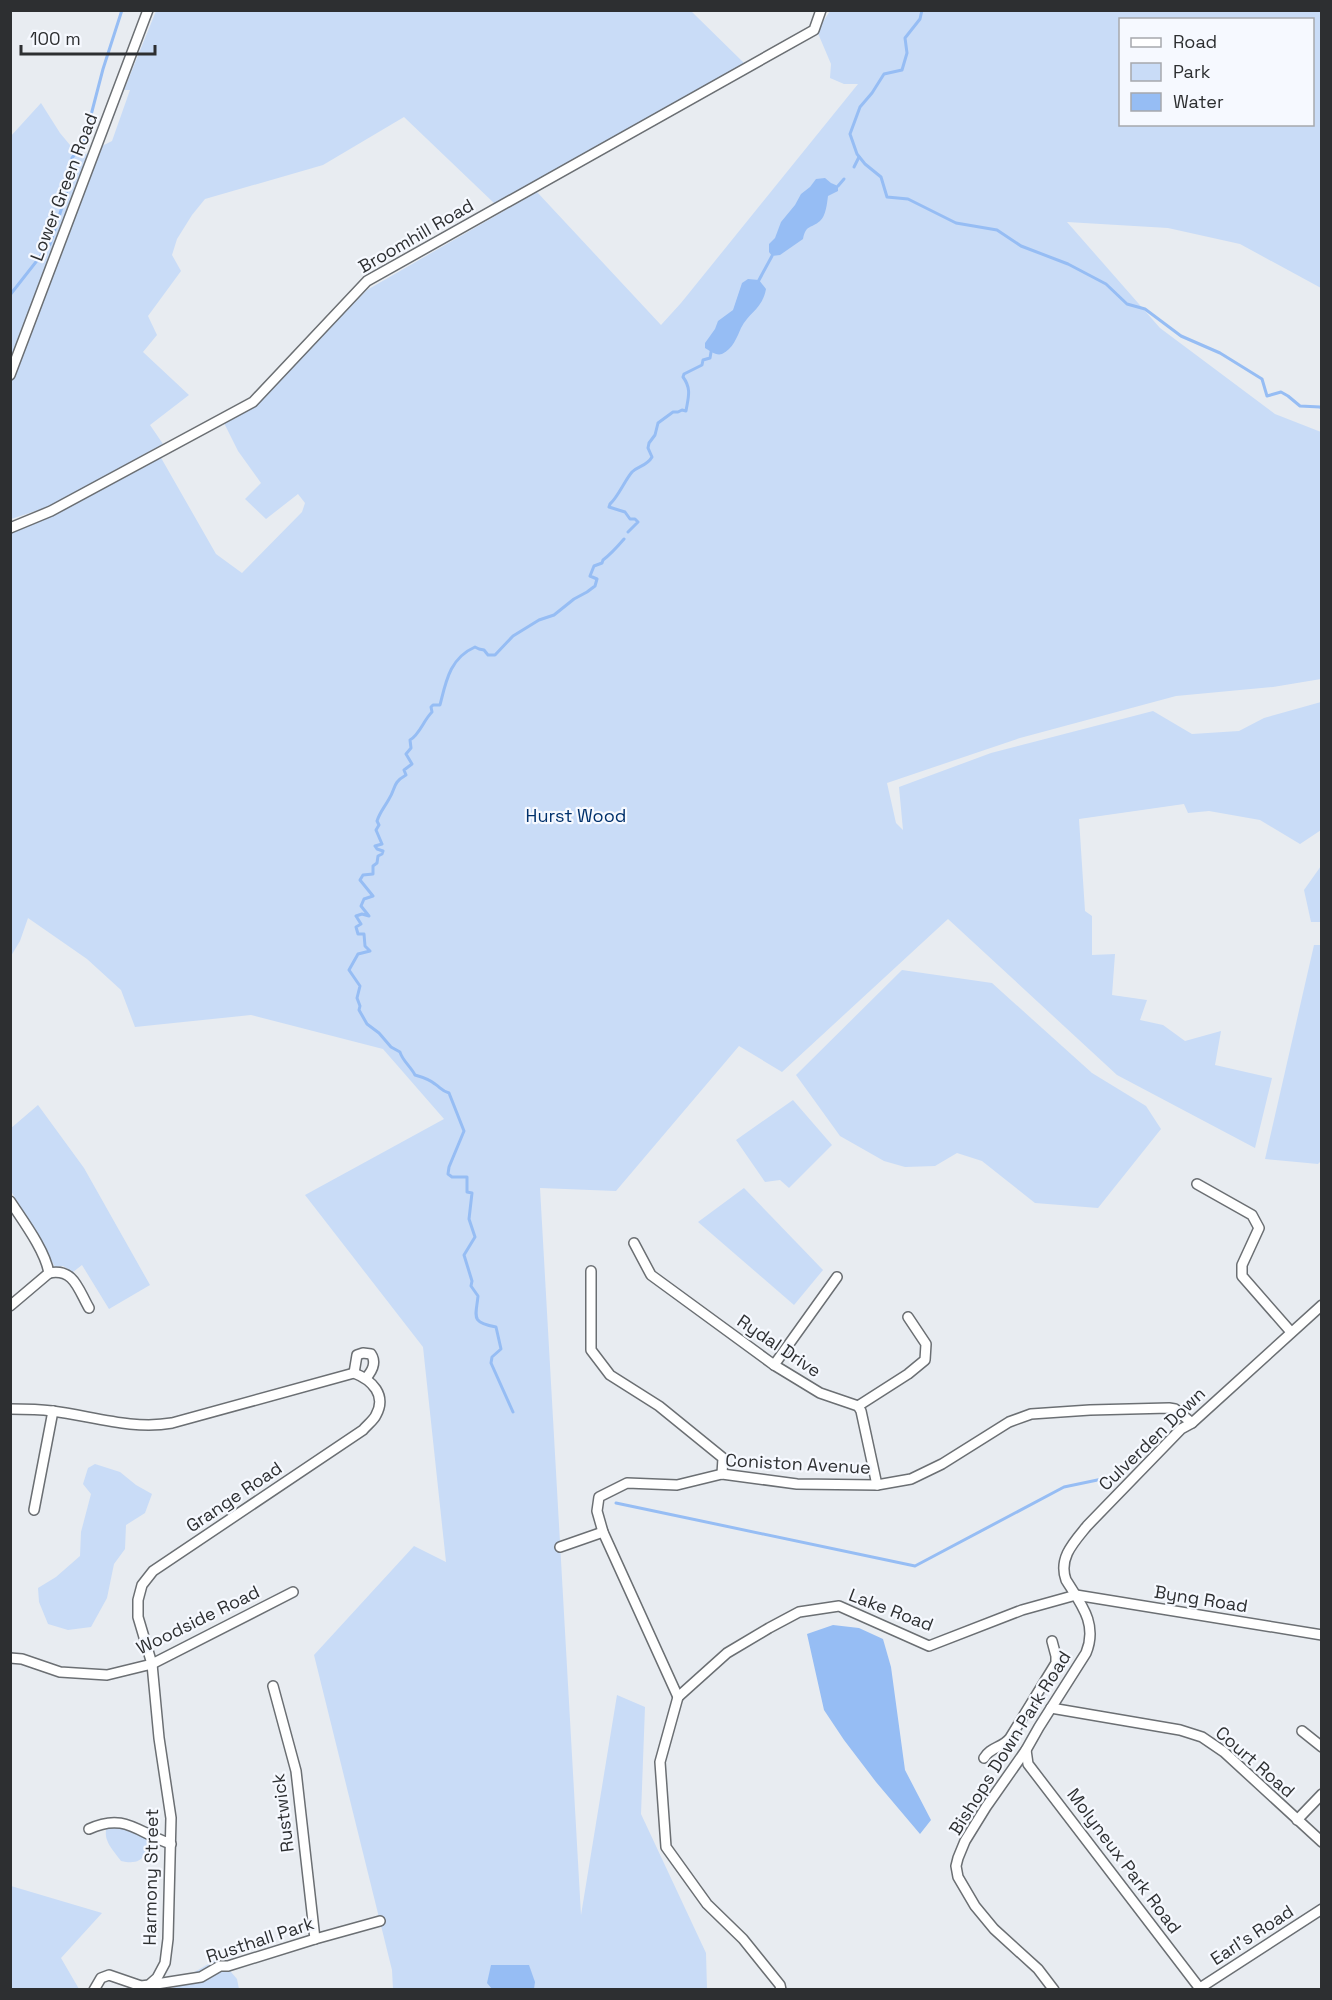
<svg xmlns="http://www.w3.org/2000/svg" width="1332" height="2000" viewBox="0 0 1332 2000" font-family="'Space Grotesk',sans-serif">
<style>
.green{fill:#c9dcf7;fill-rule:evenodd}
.water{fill:#96bdf4}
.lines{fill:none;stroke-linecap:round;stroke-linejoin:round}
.stream{stroke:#96bdf4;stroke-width:3}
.minor-casing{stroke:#6b6f73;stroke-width:12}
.minor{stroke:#fff;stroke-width:9}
.labels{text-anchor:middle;stroke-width:4.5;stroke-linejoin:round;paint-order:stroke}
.street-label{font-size:18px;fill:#2d2f31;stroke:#f6f9ff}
.park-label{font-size:18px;fill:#00316c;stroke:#f6f9ff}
</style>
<rect width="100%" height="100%" fill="#e8ecf1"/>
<g class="green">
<polygon points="156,11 691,11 744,63 669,107 495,204 404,117 323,165 205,199 192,215 177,239 172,255 181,271 148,316 157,335 143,352 189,395 150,425 163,444 51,506 11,519 10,137 41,103 60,133 80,157 112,141 130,90 124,90"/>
<path d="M 830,11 L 1321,11 L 1321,288 L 1240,244 L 1168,228 L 1067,222 L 1160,328 L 1275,414 L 1321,432 L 1321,679 L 1273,687 L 1176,696 L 1020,738 L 887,783 L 896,823 L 903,830 L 899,787 L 991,753 L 1153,711 L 1192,734 L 1239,731 L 1264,718 L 1321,702 L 1321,830 L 1300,844 L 1260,820 L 1209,811 L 1188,813 L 1184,804 L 1079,819 L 1085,911 L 1092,916 L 1092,955 L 1115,954 L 1112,995 L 1147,1000 L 1140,1020 L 1163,1025 L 1185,1041 L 1221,1031 L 1215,1065 L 1272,1078 L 1255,1148 L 1117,1075 L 948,919 L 782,1072 L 739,1046 L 616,1191 L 540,1188 L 581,1915 L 617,1695 L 645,1707 L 641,1814 L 706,1953 L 707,1989 L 393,1989 L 392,1970 L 314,1655 L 414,1546 L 446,1562 L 423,1347 L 305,1195 L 444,1119 L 383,1049 L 251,1015 L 135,1027 L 121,990 L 87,959 L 28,918 L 20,941 L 11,956 L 11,532 L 57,514 L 160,456 L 216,554 L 242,573 L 302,512 L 305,503 L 298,494 L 266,519 L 245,499 L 261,483 L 238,451 L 224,423 L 257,403 L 367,290 L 537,192 L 661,325 L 681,303 L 858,84 L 844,84 L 830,78 L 831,64 L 817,31 ZM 1120,20 L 1312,20 L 1312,124 L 1120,124 Z"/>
<polygon points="1321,866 1321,922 1311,922 1304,890"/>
<polygon points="1314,945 1322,945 1322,1160 1318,1164 1265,1159"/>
<polygon points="902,970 992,983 1092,1073 1146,1106 1161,1129 1098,1208 1035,1203 982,1161 957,1153 935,1166 905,1167 884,1161 840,1136 796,1075"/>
<polygon points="793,1100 832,1145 789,1188 780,1180 765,1182 736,1140"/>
<polygon points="38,1105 84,1168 150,1285 109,1309 82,1265 73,1272 63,1266 55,1267 11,1191 10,1129"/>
<polygon points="744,1188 823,1270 794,1305 698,1222"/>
<polygon points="95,1464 120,1472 136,1485 152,1494 145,1513 126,1525 125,1549 114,1564 107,1598 91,1627 68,1630 48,1624 39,1602 38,1588 56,1577 80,1556 81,1532 91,1494 83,1484 88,1468"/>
<path d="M 123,1824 L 147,1836 C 148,1855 143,1866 121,1861 C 114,1851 102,1840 107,1827 Z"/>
<polygon points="11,1886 102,1913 61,1958 79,1989 11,1989"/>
<polygon points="219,1958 237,1979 239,1989 170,1990 191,1974"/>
</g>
<g class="water">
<path d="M 825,178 L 831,183 L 838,186 L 838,191 L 828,196 C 827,203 826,216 820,221 C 811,229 806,224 803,239 L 780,255 L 772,256 L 769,252 L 769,244 L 775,238 L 781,222 L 795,205 L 801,194 L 810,187 L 816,179 Z"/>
<path d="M 748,279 L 759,280 L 766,289 C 762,310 749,312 741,328 C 737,337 733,349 722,354 C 716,356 710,351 705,348 L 705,343 L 715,329 L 718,321 L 733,310 L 742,283 Z"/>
<polygon points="833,1625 859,1628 883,1639 891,1667 905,1770 931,1820 920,1834 876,1782 844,1740 824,1710 807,1634"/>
<polygon points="491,1965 529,1965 535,1982 534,1989 492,1989 487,1983"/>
</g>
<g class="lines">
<g class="stream">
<polyline points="922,10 920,19 905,38 907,53 902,70 884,74 872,93 860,107 850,134 857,154 865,164 881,177 887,197 908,199 956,223 997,230 1021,246 1068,264 1106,284 1127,304 1145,309 1181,336 1220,353 1262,379 1267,396 1281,392 1288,396 1300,406 1320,407 1322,409"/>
<polyline points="854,167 859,157"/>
<polyline points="838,186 844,179"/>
<polyline points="759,280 772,256"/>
<polyline points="10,295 50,244 66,195 72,158 84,142 103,69 122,10"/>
<path d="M 628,532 L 638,522 L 635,519 L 630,519 L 625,512 L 609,507 L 610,504 C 618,497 625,480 632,472 C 638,466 647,466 652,457 L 648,448 L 649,443 L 655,435 L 658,423 L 673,412 L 678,412 L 682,410 L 686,411 C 688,398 692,389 683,377 L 684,374 L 702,365 L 703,360 L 710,358 L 711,352"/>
<path d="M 513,1412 L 491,1363 L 492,1357 L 501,1349 L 496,1327 C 470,1322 476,1317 478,1296 L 471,1286 L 472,1281 L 464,1255 L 475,1237 L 469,1219 L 472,1193 L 467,1192 L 467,1177 L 452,1177 L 448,1174 L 449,1167 L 464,1131 L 449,1093 C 442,1091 441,1088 435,1084 C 429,1079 422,1077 415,1075 C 411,1067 402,1060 400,1052 L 391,1047 L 379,1033 L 367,1024 L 359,1010 L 360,1006 L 357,998 L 360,986 L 349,970 L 358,954 L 370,951 L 365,946 L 364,934 L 358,934 L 356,927 L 361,924 L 356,916 L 362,914 L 369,916 L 361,906 L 364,899 L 373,896 L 360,880 L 363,875 L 373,874 L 373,866 L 377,863 L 378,856 L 382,854 L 383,851 L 377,849 L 375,846 L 382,844 L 376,830 L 379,825 L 377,821 C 380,812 384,808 389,799 C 396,788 392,783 406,775 L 404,770 L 412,764 L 406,754 L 411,748 L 410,740 C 420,734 423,721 432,712 L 431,707 L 433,705 L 440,705 C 446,681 450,658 475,647 L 479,649 L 484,650 L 488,655 L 495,655 L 513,636 L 539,620 L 554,615 L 574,599 L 587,592 L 595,586 L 597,579 L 590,576 L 594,566 L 602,563 L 603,560 C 611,554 618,546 624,539"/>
<polyline points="616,1503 915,1566 1064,1487 1107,1478"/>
</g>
<g class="minor-casing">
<g id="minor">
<polyline points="10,375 148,10"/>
<polyline points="10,528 51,511 253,402 367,281 814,30 821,10"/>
<polyline points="1197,1184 1252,1215 1259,1228 1242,1265 1242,1276 1291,1332"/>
<path d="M 10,1201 C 23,1221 45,1250 49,1273"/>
<polyline points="634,1243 651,1275 774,1365 820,1393 858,1406 861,1411 877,1485"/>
<polyline points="591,1271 591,1350 610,1375 659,1406 723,1458 722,1474"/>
<path d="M 49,1273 C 74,1268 78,1289 89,1308"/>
<polyline points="10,1306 49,1273"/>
<polyline points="774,1365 837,1277"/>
<path d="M 354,1373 L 357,1355 L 363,1353 L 371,1354 C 377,1363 372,1371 366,1378"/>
<polyline points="858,1406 908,1374 925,1360 926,1344 908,1317"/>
<path d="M 10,1409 C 25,1409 38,1409 52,1411 C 92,1416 132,1430 172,1423 L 354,1373 C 372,1380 387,1395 376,1415 C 374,1420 367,1425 363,1430 L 153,1571 L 142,1585 L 138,1600 L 138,1617 L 152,1664 L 159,1738 L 171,1818 L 168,1939 L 165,1963 L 157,1978 L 149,1985 L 141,1986 L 109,1975 L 101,1978 L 94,1990"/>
<polyline points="34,1510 53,1411"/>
<polyline points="560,1547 603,1532"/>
<polyline points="10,1658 22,1659 60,1672 107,1675 152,1664 293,1592"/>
<polyline points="273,1686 296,1771 315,1939"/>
<polyline points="678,1697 603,1532 597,1511 599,1497 627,1483 677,1485 722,1474 797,1484 877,1485 911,1479 942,1464 1009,1422 1031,1414 1090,1410 1169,1408 1175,1409 1192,1423"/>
<polyline points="678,1697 727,1653 769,1628 799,1612 839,1606 929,1646 1022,1610 1076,1595 1322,1635"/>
<polyline points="678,1697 660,1762 666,1847 707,1904 743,1939 780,1985 781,1990"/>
<polyline points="1051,1708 1180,1730 1202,1737 1224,1752 1322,1842"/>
<polyline points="1302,1731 1322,1747"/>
<polyline points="1026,1750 1028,1764 1201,1990"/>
<path d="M 984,1758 C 990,1747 1002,1748 1010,1738 L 1056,1663 L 1056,1656 L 1052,1641"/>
<polyline points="1297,1820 1322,1794"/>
<path d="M 89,1829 C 125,1812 138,1833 171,1844"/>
<polyline points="150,1985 201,1977 220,1966 228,1966 315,1939 380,1921"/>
<polyline points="1200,1988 1322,1909"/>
<path d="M 1054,1990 L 1038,1969 L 994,1929 L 975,1906 L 958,1877 L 956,1866 L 958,1858 L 965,1841 L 986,1807 L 1026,1750 L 1039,1727 L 1086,1653 C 1098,1624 1081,1604 1066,1580 C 1058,1558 1074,1542 1087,1526 L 1181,1429 L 1192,1423 L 1322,1305"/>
</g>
</g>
<use href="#minor" class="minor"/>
</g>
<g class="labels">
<g class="street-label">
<text transform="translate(64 187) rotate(-69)" y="6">Lower Green Road</text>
<text transform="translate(416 236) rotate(-30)" y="6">Broomhill Road</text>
<text transform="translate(779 1346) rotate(34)" y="6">Rydal Drive</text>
<text transform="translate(1152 1439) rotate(-44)" y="6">Culverden Down</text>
<text transform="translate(798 1464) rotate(3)" y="6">Coniston Avenue</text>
<text transform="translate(234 1497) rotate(-34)" y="6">Grange Road</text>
<text transform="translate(1201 1599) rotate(9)" y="6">Byng Road</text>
<text transform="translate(891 1610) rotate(21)" y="6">Lake Road</text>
<text transform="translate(198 1620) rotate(-26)" y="6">Woodside Road</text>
<text transform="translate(1010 1743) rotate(-58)" y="6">Bishops Down Park Road</text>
<text transform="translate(1255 1762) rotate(41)" y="6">Court Road</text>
<text transform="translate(283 1813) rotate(-97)" y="6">Rustwick</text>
<text transform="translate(1124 1861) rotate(53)" y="6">Molyneux Park Road</text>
<text transform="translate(151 1877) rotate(-89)" y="6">Harmony Street</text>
<text transform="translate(1252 1935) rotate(-33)" y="6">Earl's Road</text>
<text transform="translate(260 1940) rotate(-18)" y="6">Rusthall Park</text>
</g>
<g class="park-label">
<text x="576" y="822">Hurst Wood</text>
</g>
</g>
<rect width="1332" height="2000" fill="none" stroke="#2d2f31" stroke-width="24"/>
<rect x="1119" y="18" width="195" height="108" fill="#f6f9ff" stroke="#a6a8ad" stroke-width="1.5"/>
<rect x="1131" y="38" width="30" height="9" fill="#ffffff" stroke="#a6a8ad" stroke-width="1.5"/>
<text x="1173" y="48" font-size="18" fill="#2d2f31">Road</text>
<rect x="1131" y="63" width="30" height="18" fill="#c9dcf7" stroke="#a6a8ad" stroke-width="1.5"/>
<text x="1173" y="78" font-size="18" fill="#2d2f31">Park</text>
<rect x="1131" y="93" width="30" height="18" fill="#96bdf4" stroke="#a6a8ad" stroke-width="1.5"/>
<text x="1173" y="108" font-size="18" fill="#2d2f31">Water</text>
<path d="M21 45v9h134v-9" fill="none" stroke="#2d2f31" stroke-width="3"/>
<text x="30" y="45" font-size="18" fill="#2d2f31" stroke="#f6f9ff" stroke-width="4.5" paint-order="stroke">100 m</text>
</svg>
